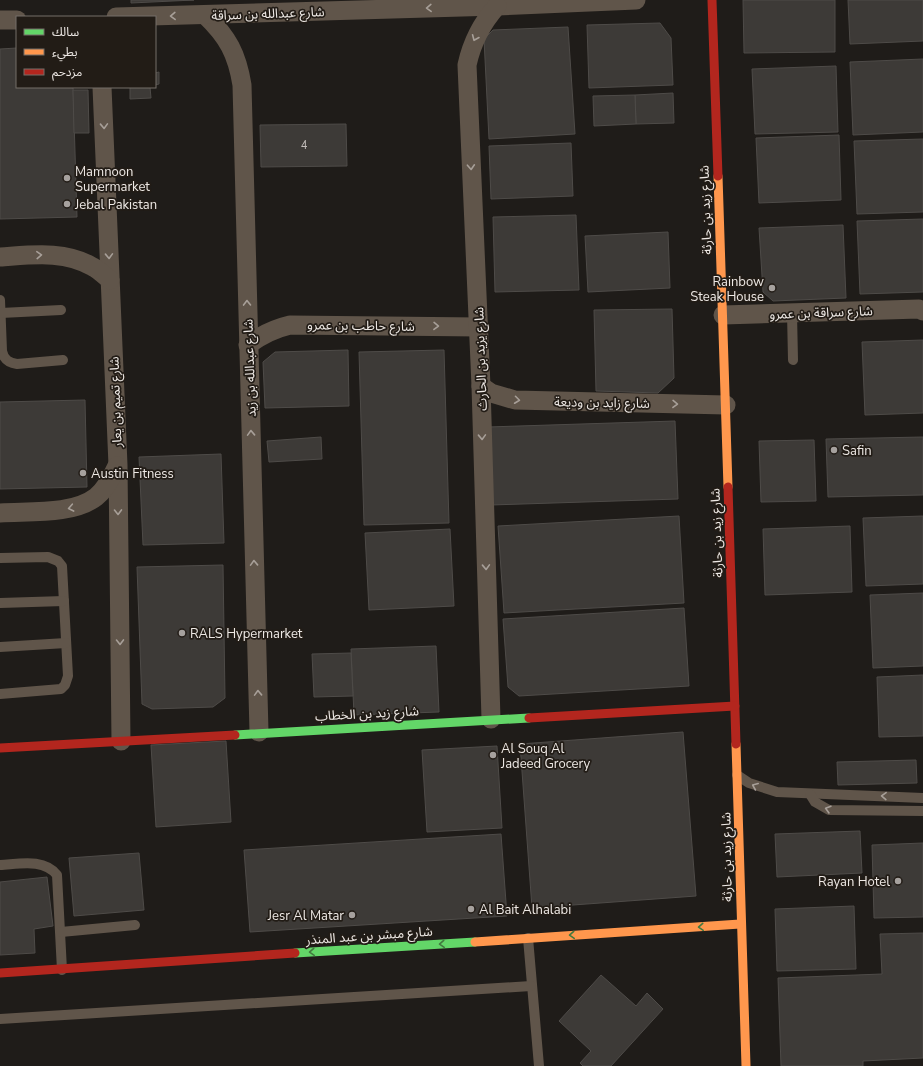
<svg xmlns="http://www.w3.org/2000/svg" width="923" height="1066" viewBox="0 0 923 1066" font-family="'Nunito Sans','Noto Sans Arabic',sans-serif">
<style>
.building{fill:#3d3a37;stroke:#4e4b48}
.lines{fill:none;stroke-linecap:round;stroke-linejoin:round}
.lane{stroke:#60554a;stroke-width:10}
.street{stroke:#60554a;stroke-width:19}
.fast{stroke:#63d668;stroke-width:9}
.slow{stroke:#ff974d;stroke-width:9}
.jam{stroke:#b3261e;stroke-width:9}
.oneway{stroke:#a79f98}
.oneway2{stroke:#42793f}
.poi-dot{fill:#a6a19e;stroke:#221c16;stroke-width:1.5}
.labels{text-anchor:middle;stroke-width:3.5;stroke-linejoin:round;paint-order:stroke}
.number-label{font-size:11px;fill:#c2bdba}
.street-label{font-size:13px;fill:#eee9e5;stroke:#221c16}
.poi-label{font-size:13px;fill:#eee9e5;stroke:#221c16;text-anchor:start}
</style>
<rect width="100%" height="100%" fill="#1f1c19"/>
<g class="building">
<polygon points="131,0 194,0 131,3"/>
<polygon points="743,0 835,0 835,52 744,53"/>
<polygon points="848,0 923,0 923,41 850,44"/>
<polygon points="660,23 671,38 673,85 589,88 587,25"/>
<polygon points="568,27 575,134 489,139 484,39 493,30"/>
<polygon points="17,48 17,87 73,87 77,217 0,219 0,49"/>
<polygon points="923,59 923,132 853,135 850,62"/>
<polygon points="836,66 838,132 755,134 752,69"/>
<polygon points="159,72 159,84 155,85 155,73"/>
<polygon points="130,87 150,87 151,98 130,99"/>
<polygon points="73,90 88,90 89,133 74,133"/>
<polygon points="673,93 674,123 636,124 635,95"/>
<polygon points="635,95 636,124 594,126 593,96"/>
<polygon points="346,124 347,166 261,167 260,125"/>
<polygon points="839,135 841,200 759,203 756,138"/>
<polygon points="923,139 923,212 857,214 854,141"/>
<polygon points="571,143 573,196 491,199 489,146"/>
<polygon points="576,215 579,290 495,292 493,217"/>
<polygon points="923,219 923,292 860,294 857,221"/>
<polygon points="843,225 846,298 773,301 763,292 759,228"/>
<polygon points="668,232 670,288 588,292 585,236"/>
<polygon points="672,309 674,378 658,393 596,391 594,310"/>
<polygon points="923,340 923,413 865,415 862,342"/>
<polygon points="348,350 349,406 265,408 263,362 275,352"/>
<polygon points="444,350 449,523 364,525 359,352"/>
<polygon points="85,400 87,487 0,489 0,402"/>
<polygon points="675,421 678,499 491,505 488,427"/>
<polygon points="321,437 322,459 269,462 267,441"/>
<polygon points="923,437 923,495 828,497 826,439"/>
<polygon points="814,440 816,501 761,502 759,441"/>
<polygon points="221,454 224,543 143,545 139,457"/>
<polygon points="679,516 684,603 504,613 498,526"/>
<polygon points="923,516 923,584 866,586 863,518"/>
<polygon points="850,526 852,592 765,595 763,529"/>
<polygon points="450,529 454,606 369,610 365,533"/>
<polygon points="223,565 225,698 213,707 152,709 142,704 137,567"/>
<polygon points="923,593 923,666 873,668 870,595"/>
<polygon points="684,608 689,686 519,696 508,687 503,619"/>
<polygon points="436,646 439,712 354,715 351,649"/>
<polygon points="351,653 353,696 314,697 312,654"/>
<polygon points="923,675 923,736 879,737 877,677"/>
<polygon points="683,732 696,896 532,908 520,744"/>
<polygon points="226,741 231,822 156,827 151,745"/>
<polygon points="497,746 502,828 427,832 422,750"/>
<polygon points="916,760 917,783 838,785 837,762"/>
<polygon points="860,831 862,873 777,877 775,834"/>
<polygon points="501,834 507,916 250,932 244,850"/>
<polygon points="923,843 923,917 874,918 872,845"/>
<polygon points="139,853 144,910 74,916 69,858"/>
<polygon points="47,877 53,926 34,929 35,953 0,955 0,882"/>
<polygon points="854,906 856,969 777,971 775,909"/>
<polygon points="923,933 923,1058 863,1061 863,1066 781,1066 778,978 882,974 880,934"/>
<polygon points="601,975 636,1006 647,993 663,1009 611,1066 583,1066 580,1063 591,1051 559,1021"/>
</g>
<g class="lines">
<g class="lane">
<path d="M 0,300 L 2,351 C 4,360 9,363 17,364 L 63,360"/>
<polyline points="1,313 61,310"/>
<polyline points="792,313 793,360"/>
<polyline points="0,558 48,557 58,561 62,566 68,676 65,685 61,689 0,694"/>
<polyline points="0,603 64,601"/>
<polyline points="0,647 66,643"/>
<polyline points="737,775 749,783 777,792 923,798"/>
<polyline points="810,794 815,802 829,810 923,811"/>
<path d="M 0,865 C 19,864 44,858 57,875 L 62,970"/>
<polyline points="61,932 135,925"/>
<polyline points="528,938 539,1066"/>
<polyline points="0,1019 531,986"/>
</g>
<g class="street">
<path d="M 205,15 C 228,37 237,54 242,85 L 259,732"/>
<polyline points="116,17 497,6 636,0"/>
<polyline points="0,20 17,20"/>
<polyline points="102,87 118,465 121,741"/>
<path d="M 0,257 C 31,255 65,250 93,267 C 99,270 105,276 110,280"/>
<polyline points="723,315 919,309 923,311"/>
<path d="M 248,345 C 261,335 273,329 290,325 L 479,327"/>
<polyline points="481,386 491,393 515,400 726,405"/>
<path d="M 0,513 C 29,511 73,515 96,497 C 106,489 112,477 117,466"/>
<path d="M 491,719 L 481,386 L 467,65 C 472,42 481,24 497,6"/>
</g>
<g class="fast">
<polyline points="235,735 529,718"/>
<polyline points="295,953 475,942"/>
</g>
<g class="slow">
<polyline points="718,176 728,487"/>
<polyline points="736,744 746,1066"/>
<polyline points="475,942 740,924"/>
</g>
<g class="jam">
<polyline points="712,0 718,176"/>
<polyline points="728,487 736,744"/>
<polyline points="529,718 735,706"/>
<polyline points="0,748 235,735"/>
<polyline points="0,973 295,953"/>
</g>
</g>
<defs><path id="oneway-chevron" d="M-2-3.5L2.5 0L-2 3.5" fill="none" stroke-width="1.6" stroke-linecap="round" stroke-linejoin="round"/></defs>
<g class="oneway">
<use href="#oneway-chevron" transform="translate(429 8) rotate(178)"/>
<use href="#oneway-chevron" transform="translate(173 16) rotate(178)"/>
<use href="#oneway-chevron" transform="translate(475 38) rotate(113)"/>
<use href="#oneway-chevron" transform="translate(104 126) rotate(88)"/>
<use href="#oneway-chevron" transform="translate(471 167) rotate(87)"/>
<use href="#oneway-chevron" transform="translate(39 255) rotate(-3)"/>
<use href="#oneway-chevron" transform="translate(109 256) rotate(88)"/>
<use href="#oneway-chevron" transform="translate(247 303) rotate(-91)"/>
<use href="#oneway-chevron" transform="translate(436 326) rotate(1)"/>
<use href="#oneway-chevron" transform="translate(517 400) rotate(7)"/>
<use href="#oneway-chevron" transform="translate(675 404) rotate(1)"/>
<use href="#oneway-chevron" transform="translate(251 433) rotate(-92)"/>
<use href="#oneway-chevron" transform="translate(482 437) rotate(88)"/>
<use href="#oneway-chevron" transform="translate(71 508) rotate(169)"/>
<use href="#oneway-chevron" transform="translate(118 512) rotate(89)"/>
<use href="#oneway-chevron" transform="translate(254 563) rotate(-92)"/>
<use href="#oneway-chevron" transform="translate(486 567) rotate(88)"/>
<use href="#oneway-chevron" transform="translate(120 642) rotate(89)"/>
<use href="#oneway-chevron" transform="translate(258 693) rotate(-92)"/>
<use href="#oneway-chevron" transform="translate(755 786) rotate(-157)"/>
<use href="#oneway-chevron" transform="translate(884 796) rotate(-178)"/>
<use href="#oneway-chevron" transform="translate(828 809) rotate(-164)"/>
</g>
<g class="oneway2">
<use href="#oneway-chevron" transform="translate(701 927) rotate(176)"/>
<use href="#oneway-chevron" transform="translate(572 935) rotate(176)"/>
<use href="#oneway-chevron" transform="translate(442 944) rotate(176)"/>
<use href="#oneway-chevron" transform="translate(312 952) rotate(176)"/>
</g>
<g class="poi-dot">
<circle cx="67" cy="178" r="4"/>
<circle cx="67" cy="204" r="4"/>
<circle cx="772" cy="288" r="4"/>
<circle cx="834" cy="450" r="4"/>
<circle cx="83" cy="473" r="4"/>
<circle cx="182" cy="633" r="4"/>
<circle cx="493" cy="755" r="4"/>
<circle cx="898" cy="881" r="4"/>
<circle cx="471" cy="909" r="4"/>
<circle cx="352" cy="915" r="4"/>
</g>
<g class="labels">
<g class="number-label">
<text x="304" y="149">4</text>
</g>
<g class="street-label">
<text transform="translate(268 13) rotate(-2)" y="5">شارع عبدالله بن سراقة</text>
<text transform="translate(705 210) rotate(-92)" y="5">شارع زيد بن حارثة</text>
<text transform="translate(821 312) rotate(-2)" y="5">شارع سراقة بن عمرو</text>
<text transform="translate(361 325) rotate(1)" y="5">شارع حاطب بن عمرو</text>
<text transform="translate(480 359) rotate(-92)" y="5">شارع يزيد بن الحارث</text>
<text transform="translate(249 368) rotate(-92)" y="5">شارع عبدالله بن زيد</text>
<text transform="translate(115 402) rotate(-92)" y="5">شارع تميم بن يعار</text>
<text transform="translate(602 402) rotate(1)" y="5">شارع زايد بن وديعة</text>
<text transform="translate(716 533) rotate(-92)" y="5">شارع زيد بن حارثة</text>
<text transform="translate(367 713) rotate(-3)" y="5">شارع زيد بن الخطاب</text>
<text transform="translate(726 857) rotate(-91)" y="5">شارع زيد بن حارثة</text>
<text transform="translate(369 935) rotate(-4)" y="5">شارع مبشر بن عبد المنذر</text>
</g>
<g class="poi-label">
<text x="75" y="176">Mamnoon<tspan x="75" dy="15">Supermarket</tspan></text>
<text x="75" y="209">Jebal Pakistan</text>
<text x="764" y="286" text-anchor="end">Rainbow<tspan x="764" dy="15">Steak House</tspan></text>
<text x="842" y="455">Safin</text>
<text x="91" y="478">Austin Fitness</text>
<text x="190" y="638">RALS Hypermarket</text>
<text x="501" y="753">Al Souq Al<tspan x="501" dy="15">Jadeed Grocery</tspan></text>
<text x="890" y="886" text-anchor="end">Rayan Hotel</text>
<text x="479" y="914">Al Bait Alhalabi</text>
<text x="344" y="920" text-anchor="end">Jesr Al Matar</text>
</g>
</g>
<rect x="16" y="16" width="140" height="72" fill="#221c16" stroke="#746e69"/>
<rect x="24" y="29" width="20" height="6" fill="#63d668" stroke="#746e69"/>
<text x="52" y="36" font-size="12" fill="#eee9e5">سالك</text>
<rect x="24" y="49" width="20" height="6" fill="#ff974d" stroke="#746e69"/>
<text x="52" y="56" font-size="12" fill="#eee9e5">بطيء</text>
<rect x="24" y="69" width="20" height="6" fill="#b3261e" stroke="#746e69"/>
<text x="52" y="76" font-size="12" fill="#eee9e5">مزدحم</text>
</svg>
